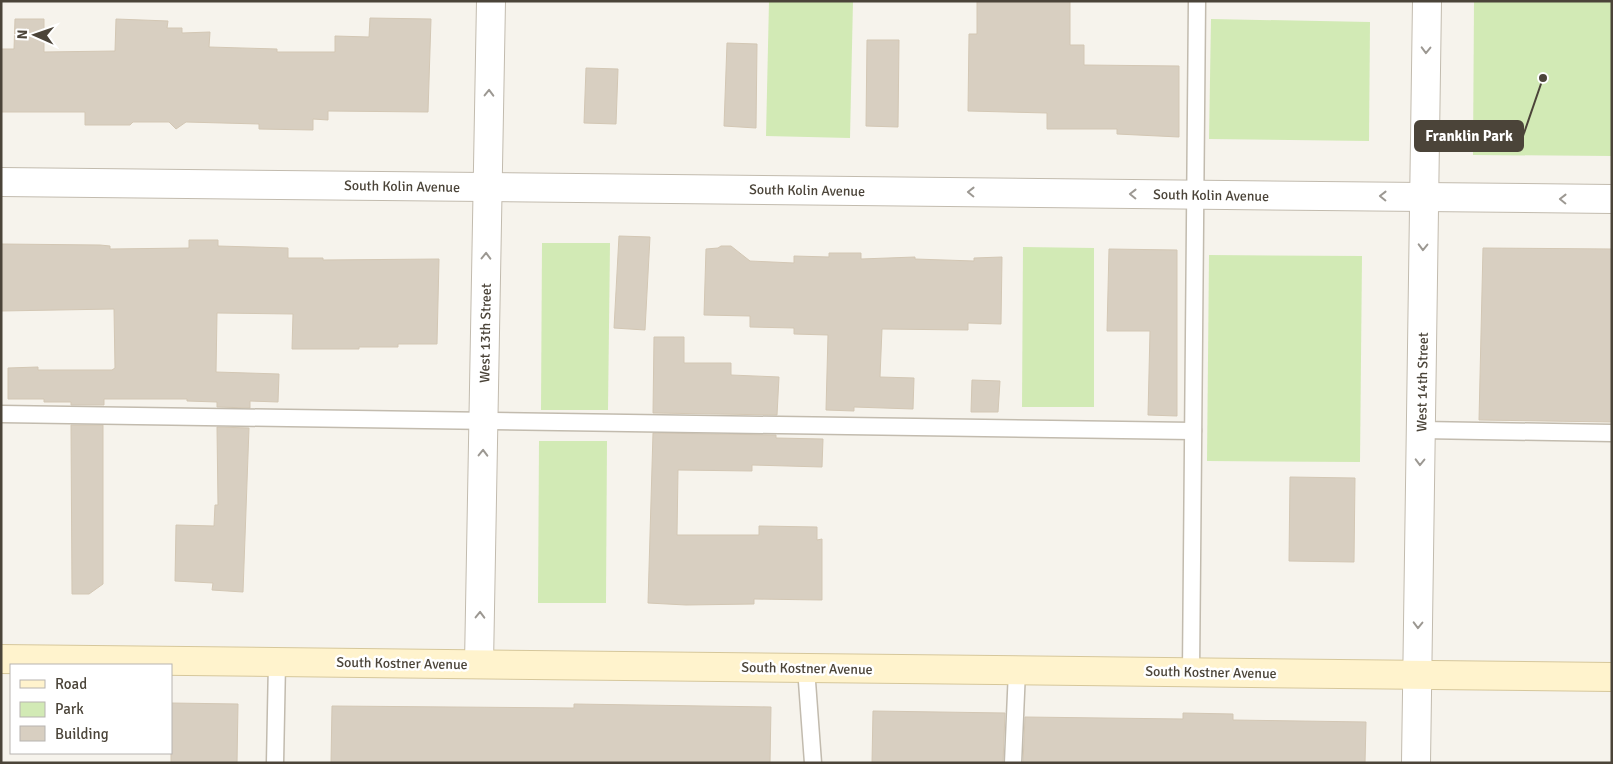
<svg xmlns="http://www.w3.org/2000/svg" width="1613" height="764" viewBox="0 0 1613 764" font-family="Signika,sans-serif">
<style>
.green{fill:#d2eab5}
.building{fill:#d8cfc1;stroke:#d3c7b4}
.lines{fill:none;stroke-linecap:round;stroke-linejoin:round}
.lane-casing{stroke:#c2bbae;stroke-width:19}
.street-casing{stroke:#c2bbae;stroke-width:30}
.secondary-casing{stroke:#d6c79b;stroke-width:30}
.lane{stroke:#fff;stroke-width:16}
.street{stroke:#fff;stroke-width:28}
.secondary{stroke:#fff3cd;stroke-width:28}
.oneway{stroke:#9c9892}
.labels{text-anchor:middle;stroke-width:5;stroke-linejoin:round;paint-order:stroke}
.street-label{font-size:14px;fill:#4b4439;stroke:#fff}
.leader{fill:none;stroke:#4b4439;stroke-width:2}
.callout-dot{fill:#4b4439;stroke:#fff;stroke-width:2}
.callout{fill:#4b4439;stroke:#4b4439;stroke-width:2}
.callout-label{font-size:15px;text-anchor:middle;font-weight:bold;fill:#fff}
</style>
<rect width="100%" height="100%" fill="#f6f3ec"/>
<g class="green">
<polygon points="769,1 853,1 850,138 766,136"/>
<polygon points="1474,1 1612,1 1612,156 1473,155"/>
<polygon points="1211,19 1370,22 1369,141 1209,139"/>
<polygon points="542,243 610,243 608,410 541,410"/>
<polygon points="1023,247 1094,248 1094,407 1022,407"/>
<polygon points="1209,255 1362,256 1360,462 1207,461"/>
<polygon points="539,441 607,441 606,603 538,603"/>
</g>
<g class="building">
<polygon points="977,1 1070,1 1070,45 1084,45 1084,65 1179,66 1179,137 1117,134 1117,129 1047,129 1047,113 968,111 969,34 977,34"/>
<polygon points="370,18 431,19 428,112 328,111 328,120 313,119 313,130 259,129 259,124 186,122 176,129 169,122 133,122 130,125 85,125 85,112 1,112 1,49 14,49 15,19 44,19 44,52 115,51 116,19 168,21 167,28 182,28 182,33 210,32 209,47 277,49 277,52 335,52 335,36 369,37"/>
<polygon points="867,40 899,40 898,127 866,126"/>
<polygon points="727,43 757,44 756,128 724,126"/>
<polygon points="586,68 618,69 616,124 584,123"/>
<polygon points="619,236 650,237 645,330 614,328"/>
<polygon points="189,240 218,240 218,246 288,248 288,258 323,258 323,260 439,259 437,344 398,344 398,347 359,347 359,349 292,349 293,314 217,313 216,372 279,374 278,402 250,401 250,408 217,407 217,402 187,401 187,399 104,399 104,405 71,405 71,402 44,402 44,399 8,399 8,368 38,367 38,370 112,370 115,368 114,309 1,311 1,244 100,245 110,246 110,249 189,248"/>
<polygon points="721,246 731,246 750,261 794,263 794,256 829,257 829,253 861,253 861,259 915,257 915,259 974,261 974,258 1002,257 1001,324 968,323 968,330 882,329 880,377 914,378 913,409 854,407 854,411 826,410 828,335 794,334 794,328 750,327 750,316 704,315 706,249 718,248"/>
<polygon points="1483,248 1612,249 1612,422 1479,420"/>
<polygon points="1109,249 1177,250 1177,416 1148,415 1150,331 1107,331"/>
<polygon points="654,337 684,337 684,363 731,363 731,375 779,377 777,415 653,413"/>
<polygon points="972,380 1000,381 998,412 971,412"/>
<polygon points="71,425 103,425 103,584 89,594 72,594"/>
<polygon points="217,427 249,428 243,592 212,590 213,583 175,581 176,525 214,526 215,505 218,505"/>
<polygon points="653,433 776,435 776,438 823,439 822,467 752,465 752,471 678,470 677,535 759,535 759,526 817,527 817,540 822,539 822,600 754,599 754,604 686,605 648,603"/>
<polygon points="1290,477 1355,478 1354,562 1289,561"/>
<polygon points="171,703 238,704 237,763 171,763"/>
<polygon points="574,704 771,707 770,763 331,763 332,706 574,708"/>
<polygon points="873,711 1005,713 1003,763 872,763"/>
<polygon points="1183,713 1233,714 1233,720 1366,722 1365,763 1023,763 1025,717 1183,719"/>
</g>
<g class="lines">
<g class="lane-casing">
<g id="lane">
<polyline points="1,414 1193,431"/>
<polyline points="1421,430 1612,433"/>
<polyline points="806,668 813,763"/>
<polyline points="1191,672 1197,1"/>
<polyline points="275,763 277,662"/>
<polyline points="1013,763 1017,670"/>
</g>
</g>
<g class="street-casing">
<g id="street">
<polyline points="1,182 1612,199"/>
<polyline points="479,664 491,1"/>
<polyline points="1416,763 1427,1"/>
</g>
</g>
<g class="secondary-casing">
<polyline id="secondary" points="1,659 1612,677"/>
</g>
<use href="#lane" class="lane"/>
<use href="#street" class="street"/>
<use href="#secondary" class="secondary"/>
</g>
<defs><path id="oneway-chevron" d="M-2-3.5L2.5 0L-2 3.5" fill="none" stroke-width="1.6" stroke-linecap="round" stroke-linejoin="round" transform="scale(1.25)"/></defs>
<g class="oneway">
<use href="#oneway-chevron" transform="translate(1426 50) rotate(91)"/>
<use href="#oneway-chevron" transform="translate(489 93) rotate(-89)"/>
<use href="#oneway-chevron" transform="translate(971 192) rotate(-179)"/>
<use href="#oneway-chevron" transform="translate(1133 194) rotate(-179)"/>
<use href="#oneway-chevron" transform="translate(1383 196) rotate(-179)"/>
<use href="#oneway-chevron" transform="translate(1563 199) rotate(-179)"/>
<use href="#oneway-chevron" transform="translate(1423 247) rotate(91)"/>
<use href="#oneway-chevron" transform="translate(486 256) rotate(-89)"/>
<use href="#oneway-chevron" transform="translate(483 453) rotate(-89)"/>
<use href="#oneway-chevron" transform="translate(1420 462) rotate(91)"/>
<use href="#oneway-chevron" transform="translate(480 615) rotate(-89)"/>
<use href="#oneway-chevron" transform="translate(1418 625) rotate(91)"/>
</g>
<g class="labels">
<g class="street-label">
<text transform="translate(402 186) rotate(1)" y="5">South Kolin Avenue</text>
<text transform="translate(807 190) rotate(1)" y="5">South Kolin Avenue</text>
<text transform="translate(1211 195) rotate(1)" y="5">South Kolin Avenue</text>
<text transform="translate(485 333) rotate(-89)" y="5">West 13th Street</text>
<text transform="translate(1422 382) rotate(-89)" y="5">West 14th Street</text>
<text transform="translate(402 663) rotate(1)" y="5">South Kostner Avenue</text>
<text transform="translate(807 668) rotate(1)" y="5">South Kostner Avenue</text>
<text transform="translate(1211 672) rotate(1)" y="5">South Kostner Avenue</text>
</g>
</g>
<path class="leader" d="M1543 78L1523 136"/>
<circle class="callout-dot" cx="1543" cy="78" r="5"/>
<rect class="callout" x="1415" y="121" width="108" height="30" rx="5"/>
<g class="callout-label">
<text x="1469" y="141">Franklin Park</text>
</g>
<rect width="1613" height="764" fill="none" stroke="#4b4439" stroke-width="5"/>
<rect x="10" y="664" width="162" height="90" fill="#ffffff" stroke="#b7b4b0"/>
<rect x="20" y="680" width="25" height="8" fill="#fff3cd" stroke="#b7b4b0"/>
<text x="55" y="689" font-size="15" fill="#4b4439">Road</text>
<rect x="20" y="702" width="25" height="15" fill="#d2eab5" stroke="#b7b4b0"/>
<text x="55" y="714" font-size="15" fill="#4b4439">Park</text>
<rect x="20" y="726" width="25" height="15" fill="#d8cfc1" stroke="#b7b4b0"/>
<text x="55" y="739" font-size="15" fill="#4b4439">Building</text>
<g transform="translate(35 35) rotate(272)" stroke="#ffffff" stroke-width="4" paint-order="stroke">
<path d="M0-4L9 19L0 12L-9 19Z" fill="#4b4439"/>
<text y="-8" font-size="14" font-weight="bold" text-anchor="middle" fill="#4b4439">N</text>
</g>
</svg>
